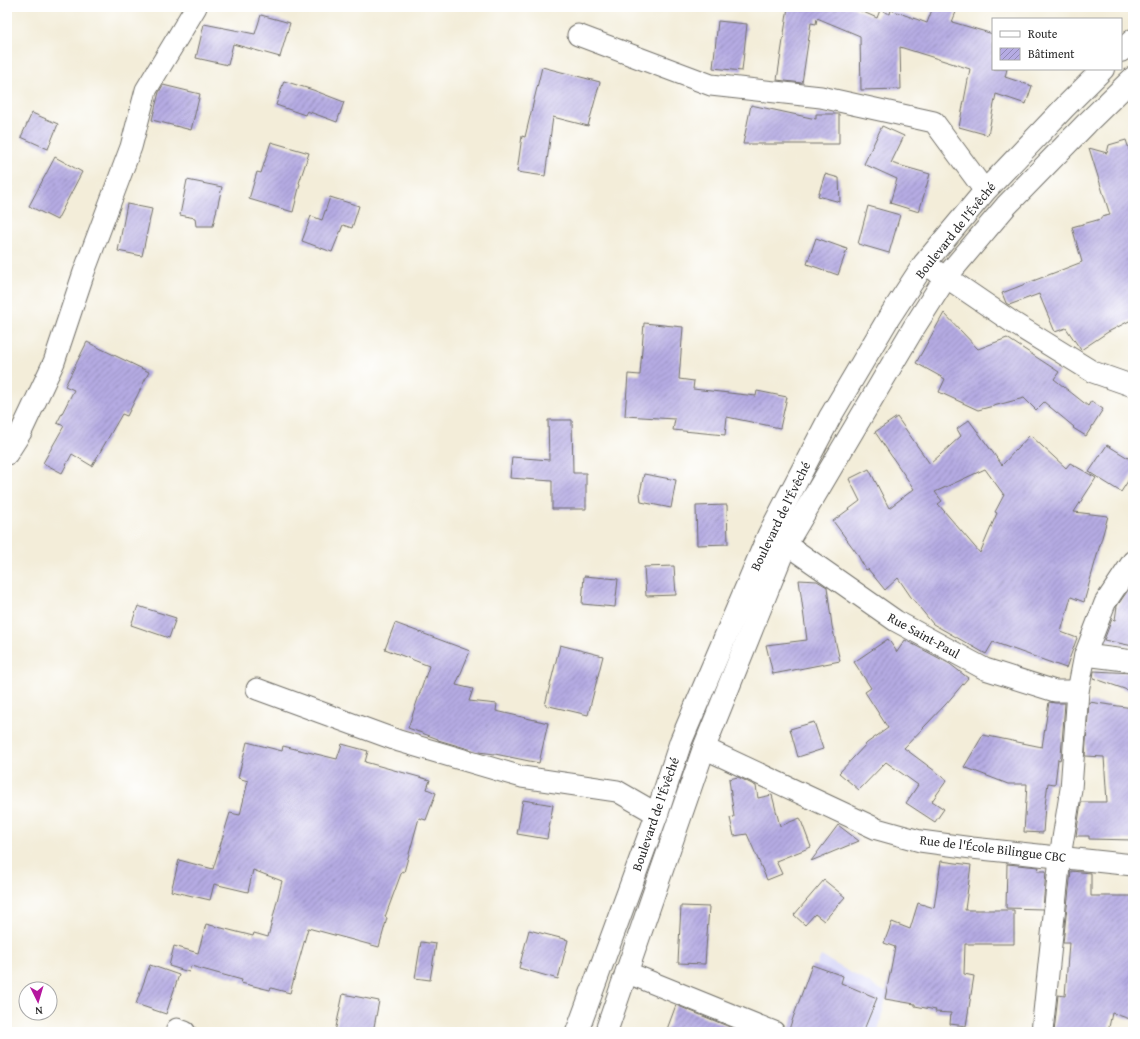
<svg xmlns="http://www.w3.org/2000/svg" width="1140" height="1039" viewBox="0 0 1140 1039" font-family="'Gentium Book Plus',serif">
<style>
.built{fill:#d7d7f8}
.building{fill:url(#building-hatch);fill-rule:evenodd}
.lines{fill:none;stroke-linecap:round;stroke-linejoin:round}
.minor-casing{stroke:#716f68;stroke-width:23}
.primary-casing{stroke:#716f68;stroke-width:24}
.minor{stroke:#fff;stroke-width:21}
.primary{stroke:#fff;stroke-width:22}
.labels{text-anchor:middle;stroke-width:4;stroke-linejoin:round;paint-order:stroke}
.street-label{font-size:13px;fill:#2b2b2b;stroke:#fff}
</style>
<defs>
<pattern id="building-hatch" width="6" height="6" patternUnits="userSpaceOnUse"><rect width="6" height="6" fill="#b5abe3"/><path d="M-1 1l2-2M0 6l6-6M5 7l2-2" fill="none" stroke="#938bb8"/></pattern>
</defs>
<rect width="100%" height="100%" fill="#fff"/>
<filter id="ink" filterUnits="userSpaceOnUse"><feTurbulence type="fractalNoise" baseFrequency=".025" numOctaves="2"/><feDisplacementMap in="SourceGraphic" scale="8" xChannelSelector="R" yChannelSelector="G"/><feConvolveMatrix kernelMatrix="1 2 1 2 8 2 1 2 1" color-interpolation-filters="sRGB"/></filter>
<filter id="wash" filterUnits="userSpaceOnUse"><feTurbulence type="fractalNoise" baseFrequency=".012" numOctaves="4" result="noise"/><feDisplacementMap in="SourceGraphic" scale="16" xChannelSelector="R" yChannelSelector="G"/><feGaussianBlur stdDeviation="0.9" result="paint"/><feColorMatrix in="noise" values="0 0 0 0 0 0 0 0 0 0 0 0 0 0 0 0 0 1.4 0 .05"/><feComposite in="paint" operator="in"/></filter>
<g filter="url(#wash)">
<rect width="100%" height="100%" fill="#f3edd9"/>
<polygon class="built" points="821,956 887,993 878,1032 818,1032 792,1021"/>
<g id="blocks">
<g class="building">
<polygon points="788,7 852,7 877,18 880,10 890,14 891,10 927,23 933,7 958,7 952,22 993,34 993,69 1007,69 1005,77 1032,86 1026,104 996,94 988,135 959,127 970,69 900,47 901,89 861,90 860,36 817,18 816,24 811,23 802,83 777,80"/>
<polygon points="261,15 290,23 280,57 233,44 228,65 196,58 204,24 255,34"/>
<polygon points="718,21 747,24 742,71 713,68"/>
<polygon points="542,67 600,82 588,126 553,117 545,176 517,172 522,136 525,137"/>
<polygon points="284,81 313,90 344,102 337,122 307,111 305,115 276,105"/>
<polygon points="163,85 200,94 191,130 152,120 159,92"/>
<polygon points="751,105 816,119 816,114 839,114 839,144 743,144"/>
<polygon points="32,113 58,124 48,149 21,137"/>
<polygon points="882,126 904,136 891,163 930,174 919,212 890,203 897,179 864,164"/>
<polygon points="1126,140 1133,161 1133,319 1108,332 1081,350 1066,328 1055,332 1039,294 1009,305 1006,303 1002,293 1082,262 1072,227 1101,219 1101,217 1110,215 1089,148 1107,153 1109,145"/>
<polygon points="271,142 309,153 299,183 300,184 293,212 249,199 257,172 261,173"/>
<polygon points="55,157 82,172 57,220 29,206"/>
<polygon points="825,174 839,178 840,202 818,196"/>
<polygon points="187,180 222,187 213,226 196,226 195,218 180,215"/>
<polygon points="330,197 359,206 352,228 343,225 332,252 302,241 311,216 322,220"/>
<polygon points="127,204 152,209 142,256 118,251"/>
<polygon points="868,206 900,215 889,253 858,244"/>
<polygon points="816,238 847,249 838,275 807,264"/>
<polygon points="944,313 978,349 1007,338 1059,372 1054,379 1088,406 1091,401 1103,409 1086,436 1073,428 1074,427 1044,402 1036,410 1024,398 978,410 939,392 945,379 916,363"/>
<polygon points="644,323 683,327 679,379 694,381 693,389 756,396 757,391 787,397 780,428 727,417 725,435 673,430 675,419 625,416 628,374 640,375"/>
<polygon points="87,342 149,372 127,416 122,414 92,466 72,454 62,473 43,463 64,426 57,423 74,390 65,386"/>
<path d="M 897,417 L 930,464 L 961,436 L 957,429 L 969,420 L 1002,465 L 1030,435 L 1066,468 L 1070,463 L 1096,478 L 1074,512 L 1108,516 L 1084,602 L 1071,597 L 1061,632 L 1077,638 L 1066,668 L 993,642 L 986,654 L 933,624 L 911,597 L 898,578 L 885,590 L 868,569 L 866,570 L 856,552 L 833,521 L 860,501 L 849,479 L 869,469 L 889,508 L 914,489 L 875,432 ZM 985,469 L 1004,495 L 995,512 L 997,513 L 980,553 L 938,504 L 942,501 L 935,492 Z"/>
<polygon points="548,420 572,420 573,473 586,473 586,509 552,509 552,481 510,478 512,457 549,460"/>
<polygon points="1107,445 1133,461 1133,473 1121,492 1089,472"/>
<polygon points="644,474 676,480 671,508 641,502 640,493"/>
<polygon points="727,505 728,544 697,545 696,506"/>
<polygon points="674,566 676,595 646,596 644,567"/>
<polygon points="584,576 618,579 615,607 582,604"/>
<polygon points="799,580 817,581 827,587 832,626 840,661 773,674 766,645 807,640"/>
<polygon points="1133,583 1133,646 1104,640 1112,619 1115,620 1117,606"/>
<polygon points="138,606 176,618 169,638 131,625"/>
<polygon points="395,623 470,651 456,685 473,689 469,701 497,704 496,711 548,723 539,763 495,754 479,752 438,740 438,739 408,728 429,666 385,649"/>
<polygon points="888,639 897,652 905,640 950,664 968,678 946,704 904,748 947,780 932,801 944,809 935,822 906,803 918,785 886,762 859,790 839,773 867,743 888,728 865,692 871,688 854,662"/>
<polygon points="560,645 603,656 588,715 545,705"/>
<polygon points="1094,671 1133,673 1133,692 1093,678"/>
<polygon points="1049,702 1055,703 1065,703 1061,756 1060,760 1058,759 1055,784 1048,783 1045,805 1043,833 1024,832 1027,784 1008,784 964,767 983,735 1042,747"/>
<polygon points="1089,702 1133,708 1133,840 1089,839 1089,836 1076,836 1081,802 1107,802 1104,757 1085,756"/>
<polygon points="814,722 823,749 798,757 790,729"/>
<polygon points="247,742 282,751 283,746 337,759 342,744 368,751 365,762 430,780 427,789 436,793 426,820 419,818 404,872 402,871 385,917 387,918 379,947 308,928 290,993 271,988 270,990 241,983 242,980 191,966 189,972 169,966 174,946 198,953 206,924 253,936 254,933 268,937 282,881 253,870 248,892 214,884 210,900 171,891 179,860 213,869 230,813 240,815 248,781 238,778"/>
<polygon points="738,777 756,786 758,798 772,795 780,826 800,818 811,847 776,861 782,874 767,880 747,834 734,836 730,818 734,817 729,779"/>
<polygon points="523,800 553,805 547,839 517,834"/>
<polygon points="838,825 859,841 811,861"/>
<polygon points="941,861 971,865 965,910 1014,910 1014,944 965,944 964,974 974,976 966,1026 950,1024 951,1013 935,1012 936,1010 915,1006 915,1004 885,999 895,947 884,943 892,922 910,929 918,903 934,908"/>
<polygon points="1007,864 1039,867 1038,871 1046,871 1043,909 1006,908"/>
<polygon points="1071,871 1091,873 1091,896 1133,896 1133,1020 1112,1013 1108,1032 1054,1032 1058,995 1065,996 1069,943 1063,943"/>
<polygon points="824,880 845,897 824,921 815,914 805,925 794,915"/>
<polygon points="681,906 709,907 705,964 678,963"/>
<polygon points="529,930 568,940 558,979 519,968"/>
<polygon points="421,942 436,944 430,980 415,978"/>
<polygon points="150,965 179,975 166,1014 136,1004"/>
<polygon points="812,965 843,976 841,983 877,998 863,1032 788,1032"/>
<polygon points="343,994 379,1001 373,1032 335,1032"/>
<polygon points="676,1005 742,1032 666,1032"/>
</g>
</g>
</g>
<g filter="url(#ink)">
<use href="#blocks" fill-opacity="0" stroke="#716f68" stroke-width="1"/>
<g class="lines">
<g class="minor-casing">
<g id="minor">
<polyline points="578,35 711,85 821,97 934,122 985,191"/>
<polyline points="924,264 946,277 1012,322 1093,372 1133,386"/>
<polyline points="7,454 21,432 54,362 84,272 131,147 146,90 196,7"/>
<polyline points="771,535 786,544 896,621 985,669 1055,691 1078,691"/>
<polyline points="1085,655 1133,661"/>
<polyline points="257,689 399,741 522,777 617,791 657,814"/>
<polyline points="704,748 877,829 920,841 972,848 1133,865"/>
<polyline points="626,972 774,1032"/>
<polyline points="177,1029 185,1032"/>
<polyline points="1042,1032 1060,857 1071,789 1078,691 1085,655 1105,603 1133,561"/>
</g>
</g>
<g class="primary-casing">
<g id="primary">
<polyline points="1121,51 1133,40"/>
<polyline points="577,1032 657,814 681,741 769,534 830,417 888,319 924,264 985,191 1065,107 1103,69"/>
<polyline points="606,1032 704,748 786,544 913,329 946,277 1006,206 1087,123 1133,78"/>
</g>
</g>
<use href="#minor" class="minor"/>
<use href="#primary" class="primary"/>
</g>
</g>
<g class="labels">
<g class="street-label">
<text transform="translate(955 230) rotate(-51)" y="5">Boulevard de l'Évêché</text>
<text transform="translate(780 516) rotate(-64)" y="5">Boulevard de l'Évêché</text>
<text transform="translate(924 635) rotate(29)" y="5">Rue Saint-Paul</text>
<text transform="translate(655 814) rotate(-71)" y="5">Boulevard de l'Évêché</text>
<text transform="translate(993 848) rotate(7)" y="5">Rue de l'École Bilingue CBC</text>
</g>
</g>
<rect width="1140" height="1039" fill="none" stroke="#fff" stroke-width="24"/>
<rect x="992" y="18" width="130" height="52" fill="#ffffff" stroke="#aaaaaa"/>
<rect x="1000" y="31" width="20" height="6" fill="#ffffff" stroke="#aaaaaa"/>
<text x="1028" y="38" font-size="12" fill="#2b2b2b">Route</text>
<rect x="1000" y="48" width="20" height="12" fill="url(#building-hatch)" stroke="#aaaaaa"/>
<text x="1028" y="58" font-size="12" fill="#2b2b2b">Bâtiment</text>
<g transform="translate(38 1001) rotate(175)"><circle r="19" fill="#ffffff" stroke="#aaaaaa"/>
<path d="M0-3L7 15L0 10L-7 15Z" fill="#b5179e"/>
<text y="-6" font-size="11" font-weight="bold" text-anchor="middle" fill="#2b2b2b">N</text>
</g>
</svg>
